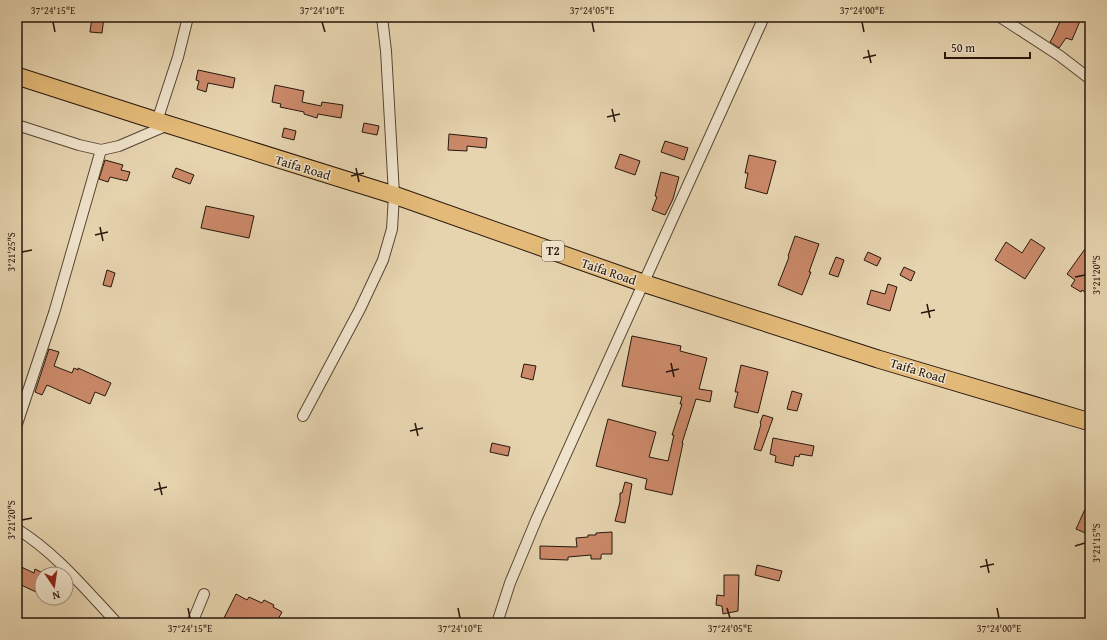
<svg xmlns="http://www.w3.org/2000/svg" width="1107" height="640" viewBox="0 0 1107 640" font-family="'Gentium Book Plus',serif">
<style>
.building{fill:#cb8969;stroke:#27170c}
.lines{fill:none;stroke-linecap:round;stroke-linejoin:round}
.minor-casing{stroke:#574635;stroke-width:12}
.trunk-casing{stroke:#27170c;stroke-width:19}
.minor{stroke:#efe3cb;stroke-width:10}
.trunk{stroke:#e3ba78;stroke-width:17}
.ticks{fill:none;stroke:#27170c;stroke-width:1.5}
.labels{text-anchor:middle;stroke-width:3;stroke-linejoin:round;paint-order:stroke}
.shield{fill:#efe3cb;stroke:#635445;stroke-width:1}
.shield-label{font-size:12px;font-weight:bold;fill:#27170c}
.street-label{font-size:13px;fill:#27170c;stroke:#efe3cb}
.neatline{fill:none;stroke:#27170c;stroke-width:1.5}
.ticks-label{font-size:10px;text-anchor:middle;fill:#27170c}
</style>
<rect width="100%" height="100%" fill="#e6d4af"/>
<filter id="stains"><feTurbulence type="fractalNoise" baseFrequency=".005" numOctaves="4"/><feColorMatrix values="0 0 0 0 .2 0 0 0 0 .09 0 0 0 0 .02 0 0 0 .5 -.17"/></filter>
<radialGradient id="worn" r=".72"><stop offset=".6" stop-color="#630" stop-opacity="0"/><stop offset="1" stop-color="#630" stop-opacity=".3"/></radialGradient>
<g class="building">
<polygon points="92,17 104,17 102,33 90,32"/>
<polygon points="1062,17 1071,17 1080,21 1072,40 1066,38 1059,48 1050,42 1053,37"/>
<polygon points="198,70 235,78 233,88 208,83 206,92 197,89 199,81 196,80"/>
<polygon points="275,85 304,91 302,102 321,106 322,102 343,105 341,118 318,114 317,118 304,114 304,112 280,107 281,104 272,102"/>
<polygon points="364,123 379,126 377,135 362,132"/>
<polygon points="284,128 296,131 294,140 282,137"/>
<polygon points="449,134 487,138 486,148 467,146 467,151 448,150"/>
<polygon points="665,141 688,148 684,160 661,152"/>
<polygon points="620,154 640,161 635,175 615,168"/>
<polygon points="749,155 776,161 767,194 745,188 748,173 745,173"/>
<polygon points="105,160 123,165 121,170 130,172 127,181 110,177 108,182 99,179"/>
<polygon points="176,168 194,175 190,184 172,177"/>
<polygon points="661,172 679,177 673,199 665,215 652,210 657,197 655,196"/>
<polygon points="206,206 254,216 249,238 201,228"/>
<polygon points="795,236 819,244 809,272 811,272 802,295 778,285 789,257 788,256"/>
<polygon points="1031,239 1045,248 1025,279 995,260 1006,242 1022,253"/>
<polygon points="1090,242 1090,296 1082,290 1081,292 1071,286 1075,280 1067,274"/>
<polygon points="868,252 881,258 877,266 864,260"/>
<polygon points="836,257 844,260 838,277 829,274"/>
<polygon points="904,267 915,272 911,281 900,275"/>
<polygon points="107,270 115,273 111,287 103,285"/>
<polygon points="888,284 897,287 890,311 867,304 871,290 885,294"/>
<polygon points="632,336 681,346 680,351 707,358 699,389 712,391 710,402 696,399 682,443 683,443 672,495 645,489 647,479 596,466 608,419 656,432 649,457 668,461 674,435 672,435 682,404 680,404 682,397 622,386"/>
<polygon points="49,349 59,352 54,366 72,373 74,368 78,370 78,368 111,383 105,396 95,392 90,404 47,385 42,395 35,392"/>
<polygon points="524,364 536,366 533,380 521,377"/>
<polygon points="741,365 768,372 758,413 734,407 738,392 735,392"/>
<polygon points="792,391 802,394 797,411 787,409"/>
<polygon points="763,415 773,418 761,451 754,449 761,424 760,423"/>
<polygon points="773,438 814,446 812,456 800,454 799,457 795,456 793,466 775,462 776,456 770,454"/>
<polygon points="492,443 510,447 508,456 490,452"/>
<polygon points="625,482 632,484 625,523 615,521 620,502 620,493 622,493"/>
<polygon points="1090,498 1090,535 1076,529"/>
<polygon points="612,532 612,554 602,554 601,555 601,559 591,559 591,555 568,557 568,560 540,559 540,546 577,547 576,538 588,537 588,535 596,535 596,533"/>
<polygon points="17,565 34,573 35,569 45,574 42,574 42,580 36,592 17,583"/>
<polygon points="757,565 782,571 779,581 755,575"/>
<polygon points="724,575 739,575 738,611 723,614 722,606 716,605 717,595 724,596"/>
<polygon points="236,594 247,600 249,597 262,603 264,600 274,605 273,607 282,612 276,623 234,623 224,618"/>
</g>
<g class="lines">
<g class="minor-casing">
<g id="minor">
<polyline points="1000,17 1060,56 1090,79"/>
<polyline points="157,121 178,57 188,17"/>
<polyline points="17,125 79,145 101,150 119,146 168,125"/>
<polyline points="303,416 360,309 383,260 392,229 394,195 391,140 386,51 382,17"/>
<polyline points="17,424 54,313 101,150"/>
<path d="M 17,529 C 56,553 86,590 117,623"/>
<polyline points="192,623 204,594"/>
<polyline points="497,623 510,583 537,518 764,17"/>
</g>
</g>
<g class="trunk-casing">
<polyline id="trunk" points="17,76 157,121 394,195 643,283 878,359 1090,422"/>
</g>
<use href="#minor" class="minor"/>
<use href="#trunk" class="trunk"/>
</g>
<path class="ticks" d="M 53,22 L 55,32M 322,22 L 325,32M 592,22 L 594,32M 862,22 L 864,32M 868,50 L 871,63M 863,58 L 876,55M 612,109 L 615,122M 607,117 L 620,114M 356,168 L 359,182M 351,176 L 364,173M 100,227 L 103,241M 95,235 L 108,232M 22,252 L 32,250M 1075,277 L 1085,275M 927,304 L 930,318M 921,313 L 935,310M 671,363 L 674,377M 666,372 L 679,369M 415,423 L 418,436M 410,431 L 423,428M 159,482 L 162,495M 154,490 L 167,487M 22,520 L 32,518M 1075,546 L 1085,543M 986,559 L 989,573M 980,567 L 994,564M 188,608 L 190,618M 458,608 L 460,618M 727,608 L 730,618M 997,608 L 999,618"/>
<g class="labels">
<rect class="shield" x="542" y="241" width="22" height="20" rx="3"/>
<g class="shield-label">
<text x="553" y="255">T2</text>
</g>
<g class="street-label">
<text transform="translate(303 167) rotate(17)" y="5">Taifa Road</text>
<text transform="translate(609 271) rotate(19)" y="5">Taifa Road</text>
<text transform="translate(918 370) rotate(17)" y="5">Taifa Road</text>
</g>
</g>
<rect width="1107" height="640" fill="none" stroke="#e6d4af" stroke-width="44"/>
<g transform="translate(54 586) rotate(167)"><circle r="19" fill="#efe3cb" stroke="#9f917f"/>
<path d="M0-3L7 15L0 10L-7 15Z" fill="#8f2418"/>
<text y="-6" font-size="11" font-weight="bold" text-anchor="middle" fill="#27170c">N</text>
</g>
<path d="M945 52v6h85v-6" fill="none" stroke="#27170c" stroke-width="2"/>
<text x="951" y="52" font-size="12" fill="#27170c" stroke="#efe3cb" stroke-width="3" paint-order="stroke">50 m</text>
<rect x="22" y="22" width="1063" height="596" class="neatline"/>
<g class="ticks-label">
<text x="53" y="14">37°24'15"E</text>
<text x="322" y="14">37°24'10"E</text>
<text x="592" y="14">37°24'05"E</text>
<text x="862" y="14">37°24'00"E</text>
<text transform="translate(11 252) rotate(-90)" y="4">3°21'25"S</text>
<text transform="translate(1096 275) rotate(-90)" y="4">3°21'20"S</text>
<text transform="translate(11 520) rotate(-90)" y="4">3°21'20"S</text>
<text transform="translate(1096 543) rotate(-90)" y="4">3°21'15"S</text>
<text x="190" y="632">37°24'15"E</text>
<text x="460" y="632">37°24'10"E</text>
<text x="730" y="632">37°24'05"E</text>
<text x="999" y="632">37°24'00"E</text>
</g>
<rect width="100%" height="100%" filter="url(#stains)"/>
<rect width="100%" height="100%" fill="url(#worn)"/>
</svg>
